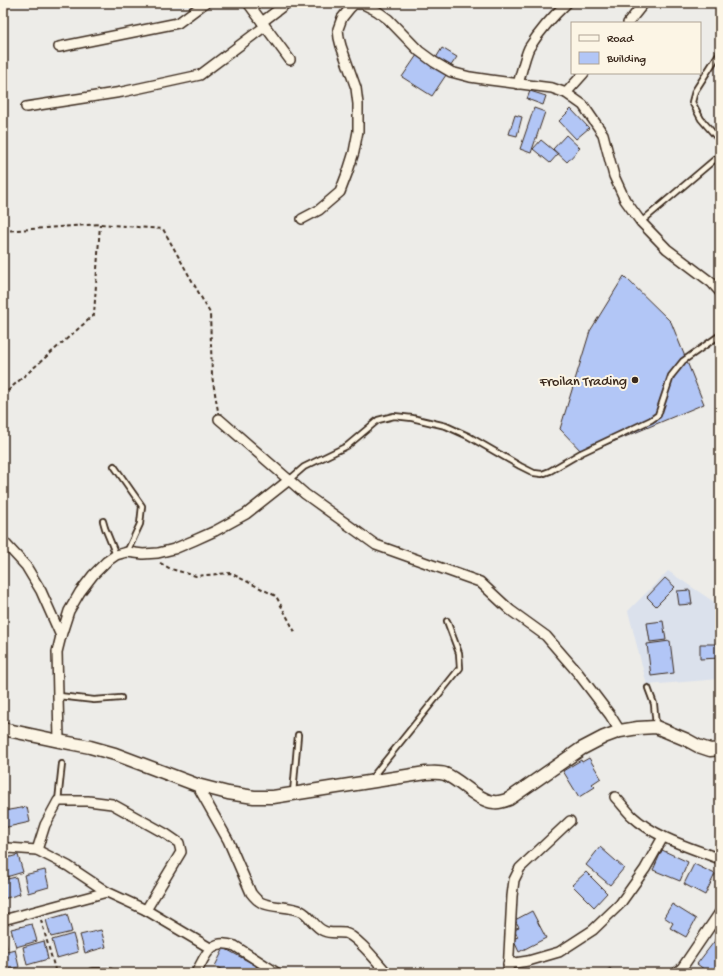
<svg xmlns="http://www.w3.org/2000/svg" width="723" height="976" viewBox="0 0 723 976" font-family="'Gochi Hand',sans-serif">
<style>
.built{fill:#dbe1ec}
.building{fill:#b2c6f6;stroke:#3b2a1e}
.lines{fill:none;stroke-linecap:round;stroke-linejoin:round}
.service-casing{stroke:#3b2a1e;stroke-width:8}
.minor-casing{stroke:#3b2a1e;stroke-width:12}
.tertiary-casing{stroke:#3b2a1e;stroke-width:15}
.path{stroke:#3b2a1e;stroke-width:2;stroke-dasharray:4 3;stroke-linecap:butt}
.service{stroke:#fcf5e5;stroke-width:4.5}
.minor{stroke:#fcf5e5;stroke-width:9}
.tertiary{stroke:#fcf5e5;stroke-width:12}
.poi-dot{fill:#3b2a1e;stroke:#fcf5e5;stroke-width:1.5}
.labels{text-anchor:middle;stroke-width:4;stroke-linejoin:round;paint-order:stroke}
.poi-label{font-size:14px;fill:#3b2a1e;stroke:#fcf5e5;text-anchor:end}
</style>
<rect width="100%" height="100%" fill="#edece8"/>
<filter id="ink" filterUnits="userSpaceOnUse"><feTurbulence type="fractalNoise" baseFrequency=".025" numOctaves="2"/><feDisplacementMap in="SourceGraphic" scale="8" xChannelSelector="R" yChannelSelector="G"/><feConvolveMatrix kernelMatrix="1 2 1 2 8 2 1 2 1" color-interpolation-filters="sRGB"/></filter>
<g filter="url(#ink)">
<polygon class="built" points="668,571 714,602 720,625 720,679 647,685 628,611"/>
<g class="building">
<polygon points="442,48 457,57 450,67 436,58"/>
<polygon points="417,55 446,75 432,96 402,77"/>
<polygon points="530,91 546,96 543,105 527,99"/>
<polygon points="534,108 545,112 531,153 520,149"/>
<polygon points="571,109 589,128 576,139 559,121"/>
<polygon points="515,115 522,117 517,136 509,134"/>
<polygon points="566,135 580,148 567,162 553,149"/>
<polygon points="541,140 558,154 550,163 533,149"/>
<polygon points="624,276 671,322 704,404 584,454 560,429 590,331"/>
<polygon points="665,578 675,587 656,606 647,597"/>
<polygon points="690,590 692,604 679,605 677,591"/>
<polygon points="663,621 666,640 650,642 647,623"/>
<polygon points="670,641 674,673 651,676 647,644"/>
<polygon points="700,644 720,644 720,658 700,659"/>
<polygon points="589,758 601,778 592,784 595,787 579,797 563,771 581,760 582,762"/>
<polygon points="27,807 30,822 3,828 3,811"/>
<polygon points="600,847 624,868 610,885 586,865"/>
<polygon points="662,850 688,862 680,881 653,870"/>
<polygon points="18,855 23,872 3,878 3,859"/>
<polygon points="694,864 715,874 705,895 684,884"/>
<polygon points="45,870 49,887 28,893 24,875"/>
<polygon points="586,872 607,893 594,907 572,885"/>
<polygon points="16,877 20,894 3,899 3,880"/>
<polygon points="672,904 696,919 686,937 670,928 673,923 664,917"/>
<polygon points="532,911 546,938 519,952 513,939 518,937 514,929 519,927 515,920"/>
<polygon points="67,914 72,932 51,937 46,920"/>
<polygon points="32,924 37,941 16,947 11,929"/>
<polygon points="101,930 106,947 85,953 80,935"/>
<polygon points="3,933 7,948 3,949"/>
<polygon points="73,934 78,952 57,958 52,940"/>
<polygon points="720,934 720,973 709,973 697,964"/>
<polygon points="44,941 48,959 27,965 23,947"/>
<polygon points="224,948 257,966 253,973 228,973 215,966"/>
<polygon points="15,949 19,967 3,971 3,952"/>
<polygon points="610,968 615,973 603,973"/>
</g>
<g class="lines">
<g class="service-casing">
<g id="service">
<polyline points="720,52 695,91 692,102 701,119 720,141"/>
<polyline points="641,222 720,155"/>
<polyline points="114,466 142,506 140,524 127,552"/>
<polyline points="289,480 304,467 347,446 378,420 394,416 412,418 446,426 468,436 520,466 534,473 542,474 550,471 581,453 651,420 658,415 671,376 683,361 720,335"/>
<polyline points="103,521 105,528 116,555"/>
<polyline points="648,688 654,704 656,726"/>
<polyline points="59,696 94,700 121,698"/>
<polyline points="370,780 460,668 459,653 447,621"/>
<polyline points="293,793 298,735"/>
<polyline points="58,801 62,764"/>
</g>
</g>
<g class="minor-casing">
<g id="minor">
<polyline points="248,3 290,60"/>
<polyline points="262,22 287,3"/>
<polyline points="628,23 644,3"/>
<polyline points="59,47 178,23 205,3"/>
<path d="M 518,84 C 521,74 525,56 529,48 C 539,32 553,16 567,3"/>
<polyline points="566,93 584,73"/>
<polyline points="26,107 122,92 200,75 264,27"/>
<polyline points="302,219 319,210 340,192 348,171 354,152 358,131 358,104 356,88 341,46 339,38 338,29 342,18 350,8 354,4 363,4 377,11 388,19 419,51 434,62 451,72 470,77 490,80 552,88 566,93 583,105 603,134 614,176 625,200 641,222 667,249 712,283 720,292"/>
<polyline points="219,419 289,480 305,494 376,545 480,582 510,610 546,636 578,673 610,715 620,731"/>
<polyline points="3,541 26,566 41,591 61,636"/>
<polyline points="59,741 57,652 61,636 69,611 80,592 93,575 106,562 116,555 127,552 143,554 158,553 174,549 195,540 215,531 246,514 289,480"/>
<path d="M 197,785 L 228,840 L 251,893 C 254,897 258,901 262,903 C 274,908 289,906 301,911 C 310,915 314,927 324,931 C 330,934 338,932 345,933 C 357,936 378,963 387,973"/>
<path d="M 615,797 C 621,803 626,810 632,816 C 656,838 689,847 720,859"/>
<polyline points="3,849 8,848 37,850 68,866 107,892 146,910 210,948"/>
<polyline points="37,850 45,825 58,801 88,801 112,804 166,834 179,843 181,852 146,910"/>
<polyline points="3,920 107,892"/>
<polyline points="508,964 528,961 559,952 593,930 620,904 645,869 663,837"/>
<polyline points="93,973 109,973"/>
<path d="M 196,973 C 206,955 210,937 235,946 L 277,973"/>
<polyline points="508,973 512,896 514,880 520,868 570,821"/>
<polyline points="676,973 682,968 720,912"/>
</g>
</g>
<g class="tertiary-casing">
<path id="tertiary" d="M 3,729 L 59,741 L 90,747 L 115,754 L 197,785 L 228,793 L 254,797 L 273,797 L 426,773 C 433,773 439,772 445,774 C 460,780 478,801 494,802 C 499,803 504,801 509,799 L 581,749 L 604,737 L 620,731 L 638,728 L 656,727 L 687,740 L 698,746 L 710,750 L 720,749"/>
</g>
<g class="path">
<polyline points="3,231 100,224 163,229 210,313 212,376 218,411"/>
<polyline points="3,396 14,385 94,315 100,224"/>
<polyline points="160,563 171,569 196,576 230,573 276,596 295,632"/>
<polyline points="41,920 56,973"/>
</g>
<use href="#service" class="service"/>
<use href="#minor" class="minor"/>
<use href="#tertiary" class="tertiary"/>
</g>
</g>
<circle class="poi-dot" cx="635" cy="380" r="4"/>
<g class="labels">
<g class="poi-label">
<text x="627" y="385">Froilan Trading</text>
</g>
</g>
<rect width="723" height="976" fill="none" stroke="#fcf5e5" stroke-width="16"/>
<rect x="8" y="8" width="707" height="960" fill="none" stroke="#3b2a1e" stroke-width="1.5" filter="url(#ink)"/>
<rect x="571" y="22" width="130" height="52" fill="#fcf5e5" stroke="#afa495"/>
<rect x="579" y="35" width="20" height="6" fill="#fcf5e5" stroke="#afa495"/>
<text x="607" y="42" font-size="12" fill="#3b2a1e">Road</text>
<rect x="579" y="52" width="20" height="12" fill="#b2c6f6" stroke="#afa495"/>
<text x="607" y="62" font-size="12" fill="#3b2a1e">Building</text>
</svg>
